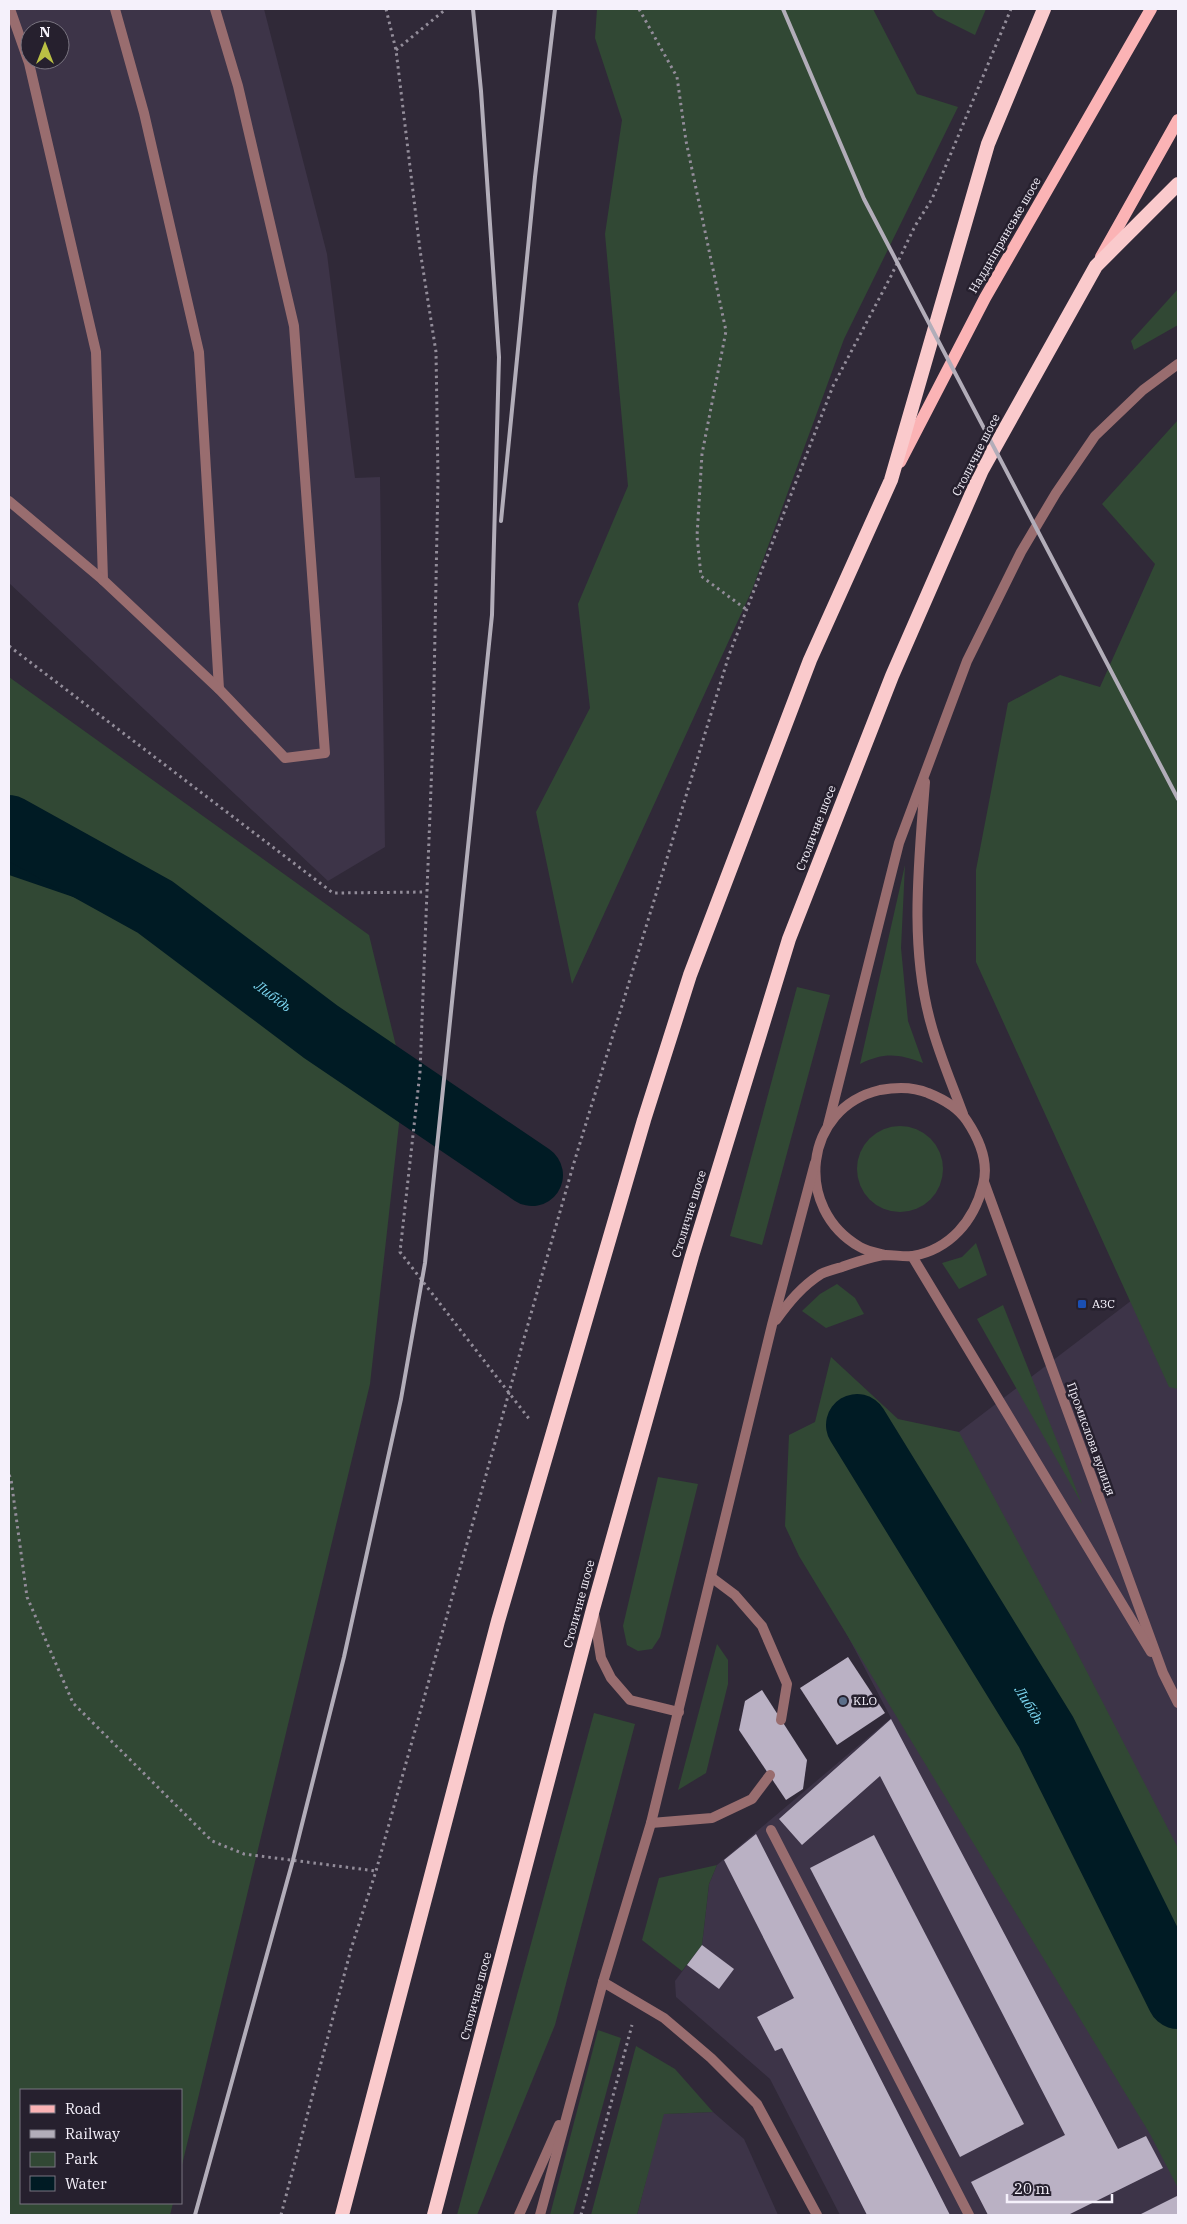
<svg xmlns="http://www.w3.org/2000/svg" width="1187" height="2224" viewBox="0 0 1187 2224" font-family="'IBM Plex Serif',serif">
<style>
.built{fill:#3d3448;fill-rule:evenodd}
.green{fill:#314834}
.water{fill:#001b24}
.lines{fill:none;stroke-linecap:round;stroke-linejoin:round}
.river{stroke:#001b24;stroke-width:62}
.building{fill:#bab1c4}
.path{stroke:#938d9a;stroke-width:3;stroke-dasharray:2.5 4;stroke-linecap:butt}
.service{stroke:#996d6f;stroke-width:10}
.minor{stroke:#996d6f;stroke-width:10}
.primary{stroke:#fbb3b5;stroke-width:12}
.trunk{stroke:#facacc;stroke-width:14}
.rail{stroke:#b2adb9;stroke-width:4}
.transit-dot{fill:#1a4fb4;stroke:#26202e;stroke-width:2}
.service-dot{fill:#5c6f8a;stroke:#26202e;stroke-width:2}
.labels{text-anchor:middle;stroke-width:5;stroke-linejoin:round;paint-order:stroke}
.street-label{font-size:12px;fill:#f5f1fb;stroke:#26202e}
.poi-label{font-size:12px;fill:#f5f1fb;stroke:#26202e;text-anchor:start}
.water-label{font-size:14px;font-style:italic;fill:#7dd8f3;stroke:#26202e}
</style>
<rect width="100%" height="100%" fill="#302938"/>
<g class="built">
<path d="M 9,9 L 264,9 L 327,254 L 355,478 L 380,477 L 385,847 L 328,881 L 9,583 ZM 30,30 L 60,30 L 60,60 L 30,60 Z"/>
<polygon points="1178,1265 1178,2215 840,2215 770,2079 676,1997 675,1981 702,1945 709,1884 717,1865 891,1718 803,1551"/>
<polygon points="713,2112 744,2139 778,2215 637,2215 663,2114"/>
</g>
<g class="green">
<polygon points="597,9 873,9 917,94 958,107 844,339 752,590 572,984 536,812 590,708 578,604 628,486 605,234 622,120 595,38"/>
<polygon points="931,9 986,9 975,35 937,16"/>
<polygon points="1178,289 1178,325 1134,350 1131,341"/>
<polygon points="1178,420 1178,1389 1169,1387 976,962 976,870 1008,703 1060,675 1100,687 1155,564 1102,504"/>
<polygon points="9,677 369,935 404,1079 370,1384 181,2169 181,2090 21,2090 21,2203 173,2203 170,2215 9,2215"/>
<path d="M 905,865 L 901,948 L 908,1021 L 923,1063 C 898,1054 885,1052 860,1064 Z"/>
<polygon points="797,987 830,995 762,1245 730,1236"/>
<circle cx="900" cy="1169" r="43"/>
<polygon points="976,1243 987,1275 959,1289 942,1263 962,1257"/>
<polygon points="837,1284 855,1298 864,1314 826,1328 802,1311 820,1294"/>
<polygon points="1003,1305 1082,1504 977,1319"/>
<polygon points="831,1357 898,1419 959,1432 1070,1639 1178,1848 1178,2188 1150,2134 799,1556 785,1526 789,1435 815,1422"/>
<polygon points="658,1477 698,1484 660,1637 652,1649 638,1651 627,1645 623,1626"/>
<polygon points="717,1644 728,1660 728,1684 706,1773 678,1790"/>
<polygon points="594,1713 635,1724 555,2025 477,2215 457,2215"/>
<polygon points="717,1865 709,1884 702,1945 682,1971 642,1940 659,1878"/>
<polygon points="598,2030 621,2038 573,2215 550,2215"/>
<polygon points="636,2046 675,2069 713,2112 664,2114 637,2215 591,2215"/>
</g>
<polygon class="water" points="9,806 32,816 108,868 174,906 152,924 9,875"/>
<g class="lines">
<g class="river">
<path id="s1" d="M 9,826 L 155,907 L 321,1032 L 532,1175"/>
<path id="s2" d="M 857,1425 L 1046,1732 L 1178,1998"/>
</g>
</g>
<g class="building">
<polygon points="848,1657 885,1713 837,1745 800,1688"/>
<polygon points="762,1690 807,1760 803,1789 786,1800 739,1730 745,1701"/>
<polygon points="891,1719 1118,2149 1146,2136 1163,2168 1068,2215 988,2215 971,2182 1065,2135 880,1776 802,1845 779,1819"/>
<polygon points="756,1834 950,2215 867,2215 782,2048 775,2051 757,2017 794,1998 724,1860"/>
<polygon points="874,1835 1024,2124 960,2157 810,1868"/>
<polygon points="702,1945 734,1969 719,1989 687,1965"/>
<polygon points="1177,2196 1178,2215 1139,2215"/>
</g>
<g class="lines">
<g class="path">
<polyline points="386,9 396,50 420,250 436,352 438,479 433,736 420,1072 400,1252 530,1420"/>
<polyline points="639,9 677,77 686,141 726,331 702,454 697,536 701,576 747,610"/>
<polyline points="396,50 446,9"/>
<polyline points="9,646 333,893 426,892"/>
<polyline points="9,1475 11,1479 27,1597 73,1703 212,1841 244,1854 376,1871"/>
<polyline points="281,2215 351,1949 376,1871 523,1342 573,1166 729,655 833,386 891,276 915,226 932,199 1011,9"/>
<polyline points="581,2215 632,2025"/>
</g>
<g class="service">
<polyline points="10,9 29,63 96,352 103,580"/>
<polyline points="115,9 144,113 199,352 219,689"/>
<polyline points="9,501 103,580 219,689 285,758 325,753 294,326 238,86 215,9"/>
<polyline points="711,1577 735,1595 762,1626 787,1684 781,1720"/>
<polyline points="651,1823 712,1818 752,1799 770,1775"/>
<polyline points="771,1830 969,2215"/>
<polyline points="603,1982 664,2018 711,2058 757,2104 817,2215"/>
</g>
<g class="minor">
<path d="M 925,782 C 919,862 909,946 931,1024 C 939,1054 952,1084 963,1114"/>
<polyline points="828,1125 899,843 967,661 1021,552 1056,493 1095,436 1143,390 1178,364"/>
<polyline points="984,1182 1163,1673 1178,1703"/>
<polyline points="912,1256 1151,1652"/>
<path d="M 776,1320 C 789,1302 802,1286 821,1274 C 827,1271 835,1269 842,1267 C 856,1262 872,1256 886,1255 C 895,1255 904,1257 913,1256 C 950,1249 974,1221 983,1185 C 989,1163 979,1139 967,1121 C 958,1107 943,1099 928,1093 C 912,1086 896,1087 880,1090 C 803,1108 793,1209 860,1247 C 867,1251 877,1253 885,1255"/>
<polyline points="594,1614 601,1658 611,1678 630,1700 679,1712"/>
<polyline points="519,2215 559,2125"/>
<polyline points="540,2215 603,1982 651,1823 772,1325 815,1163"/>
</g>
<g class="primary">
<polyline points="1101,257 1178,120"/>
<polyline points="900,462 985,298 1151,9"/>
</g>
<g class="trunk">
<polyline points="342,2215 498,1621 644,1120 690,975 810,660 891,480 988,144 1044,9"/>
<polyline points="434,2215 593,1609 692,1256 789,939 892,676 982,470 1096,266 1178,184"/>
</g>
<g class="rail">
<polyline points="783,9 864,199 1178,799"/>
<polyline points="501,521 535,177 555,9"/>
<polyline points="195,2215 293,1860 344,1657 401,1399 425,1263 492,615 499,357 481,91 473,9"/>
</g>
</g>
<rect class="transit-dot" x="1077" y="1299" width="10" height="10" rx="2.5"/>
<circle class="service-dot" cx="843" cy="1701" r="5"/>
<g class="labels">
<g class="street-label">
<text transform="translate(1005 235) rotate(-60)" y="4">Наддніпрянське шосе</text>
<text transform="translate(976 455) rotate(-63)" y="4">Столичне шосе</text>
<text transform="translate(816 828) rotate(-69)" y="4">Столичне шосе</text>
<text transform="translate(689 1214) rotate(-73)" y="4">Столичне шосе</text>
<text transform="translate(1091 1439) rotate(70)" y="4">Промислова вулиця</text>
<text transform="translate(579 1604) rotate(-75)" y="4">Столичне шосе</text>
<text transform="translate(476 1996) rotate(-75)" y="4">Столичне шосе</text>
</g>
<g class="poi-label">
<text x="1092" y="1308">АЗС</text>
<text x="853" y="1705">KLO</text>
</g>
<g class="water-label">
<text dy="5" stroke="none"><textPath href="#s1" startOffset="315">Либідь</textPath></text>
<text dy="5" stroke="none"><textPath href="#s2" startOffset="329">Либідь</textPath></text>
</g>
</g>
<rect width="1187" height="2224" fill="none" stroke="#f5f1fb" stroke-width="20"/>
<rect x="20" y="2089" width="162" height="115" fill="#26202e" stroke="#797480"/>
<rect x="30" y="2105" width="25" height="8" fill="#fbb3b5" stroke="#797480"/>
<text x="65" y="2114" font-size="15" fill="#f5f1fb">Road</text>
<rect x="30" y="2130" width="25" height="8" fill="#b2adb9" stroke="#797480"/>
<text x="65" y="2139" font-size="15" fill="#f5f1fb">Railway</text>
<rect x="30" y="2152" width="25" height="15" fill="#314834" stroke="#797480"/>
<text x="65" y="2164" font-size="15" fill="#f5f1fb">Park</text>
<rect x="30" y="2176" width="25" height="15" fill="#001b24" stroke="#797480"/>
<text x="65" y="2189" font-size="15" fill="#f5f1fb">Water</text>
<g transform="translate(45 45)"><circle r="24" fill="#26202e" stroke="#797480"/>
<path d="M0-4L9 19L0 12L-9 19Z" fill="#bbc044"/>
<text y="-8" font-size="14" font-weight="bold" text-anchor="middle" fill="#f5f1fb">N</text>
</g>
<path d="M1007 2194v8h105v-8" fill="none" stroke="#f5f1fb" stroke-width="2.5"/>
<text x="1014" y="2194" font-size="15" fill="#f5f1fb" stroke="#26202e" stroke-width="4" paint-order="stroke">20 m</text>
</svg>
